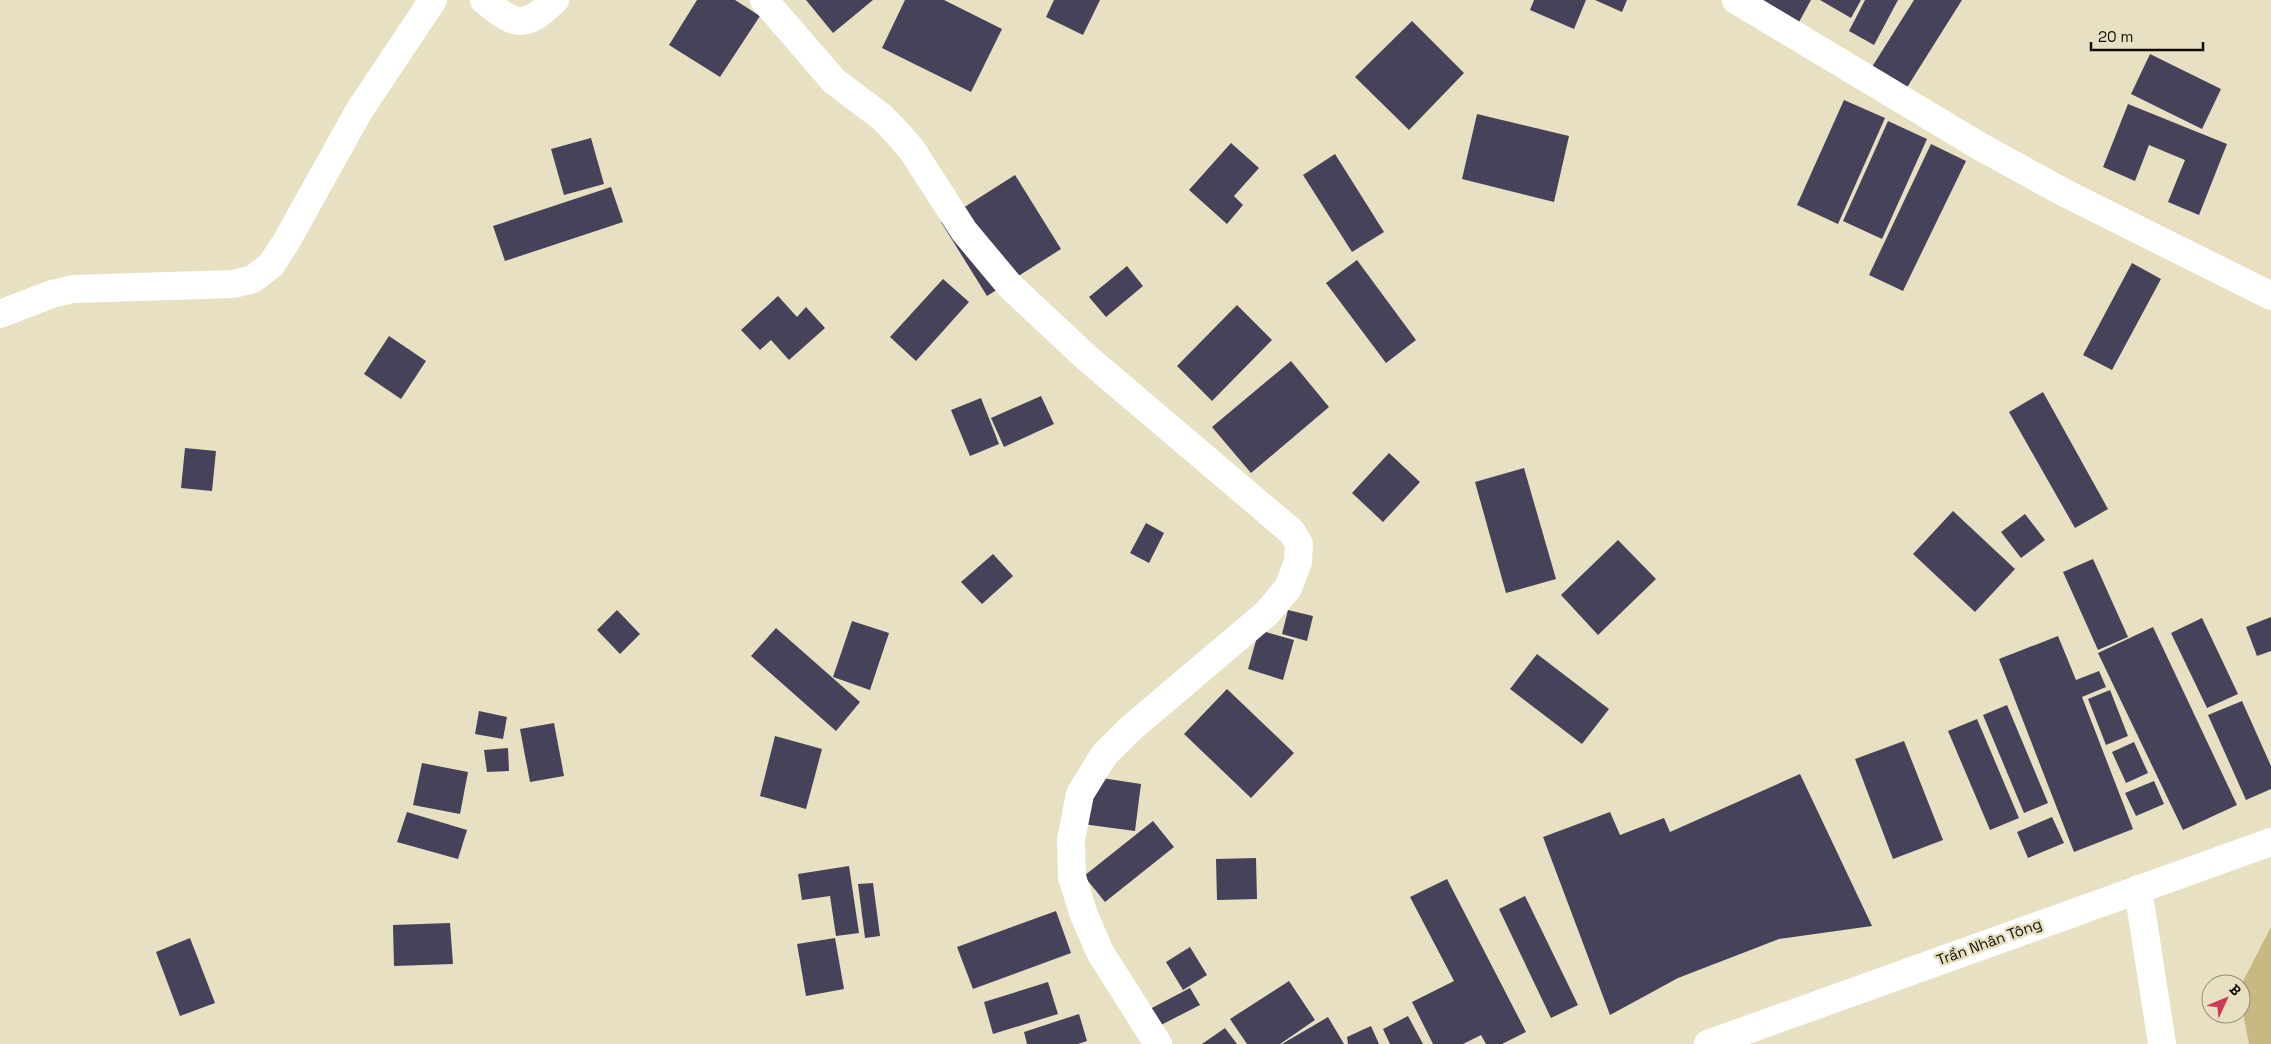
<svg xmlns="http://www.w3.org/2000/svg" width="2271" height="1044" viewBox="0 0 2271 1044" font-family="'Space Grotesk',sans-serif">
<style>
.green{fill:#c8b983}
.building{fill:#46425a}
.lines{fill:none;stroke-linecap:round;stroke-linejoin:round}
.minor{stroke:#fff;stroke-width:28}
.tertiary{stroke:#fff;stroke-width:28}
.labels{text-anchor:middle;stroke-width:5;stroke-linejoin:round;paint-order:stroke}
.street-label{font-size:15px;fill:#100d04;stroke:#e8e0c3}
</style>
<rect width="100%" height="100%" fill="#e8e0c3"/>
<polygon class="green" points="2271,927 2271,1044 2249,1044 2241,1003 2241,985"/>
<g class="building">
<polygon points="697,0 735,0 760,16 720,77 669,45"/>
<polygon points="806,0 873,0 833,33"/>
<polygon points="905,0 944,0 1002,29 971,92 882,48"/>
<polygon points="1054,0 1100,0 1083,35 1046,17"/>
<polygon points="1534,0 1586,0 1574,29 1530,10"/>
<polygon points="1595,0 1627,0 1622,12"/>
<polygon points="1760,0 1811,0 1799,22"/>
<polygon points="1820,0 1861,0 1851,18"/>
<polygon points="1865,0 1898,0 1874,45 1849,31"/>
<polygon points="1914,0 1962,0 1906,89 1872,67"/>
<polygon points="1412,21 1464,73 1409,130 1355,77"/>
<polygon points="2150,54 2221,89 2202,129 2131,94"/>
<polygon points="1844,100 1885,118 1838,224 1797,205"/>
<polygon points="2128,104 2227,144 2199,215 2168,202 2185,160 2149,145 2135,181 2103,167"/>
<polygon points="1477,114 1569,136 1554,202 1462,179"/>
<polygon points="1888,121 1927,139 1882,239 1843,221"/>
<polygon points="591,138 604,184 564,195 551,149"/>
<polygon points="1231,143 1259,168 1234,196 1243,205 1227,224 1189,190"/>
<polygon points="1931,144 1966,161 1903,291 1869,275"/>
<polygon points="1335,154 1384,232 1352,252 1303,175"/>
<polygon points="1015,175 1061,249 987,296 941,222"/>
<polygon points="611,187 623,222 505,261 493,226"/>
<polygon points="1357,260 1416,340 1386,363 1326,283"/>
<polygon points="2132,263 2161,279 2112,370 2083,355"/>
<polygon points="1127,266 1143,286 1106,317 1089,297"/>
<polygon points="943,279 969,302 916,361 890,337"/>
<polygon points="778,296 797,317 806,307 825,328 789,360 771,340 760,350 741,330"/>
<polygon points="1237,305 1272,340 1212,401 1177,366"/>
<polygon points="389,336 426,361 401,399 364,374"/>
<polygon points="1291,361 1329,407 1251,473 1212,427"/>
<polygon points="2043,392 2108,509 2075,528 2009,412"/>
<polygon points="1041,396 1054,424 1004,447 991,418"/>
<polygon points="981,398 999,444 970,456 951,410"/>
<polygon points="185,448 216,451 212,491 181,488"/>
<polygon points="1389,453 1420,482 1383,522 1352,493"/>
<polygon points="1524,468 1556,579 1506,593 1475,482"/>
<polygon points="1953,511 2015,569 1975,612 1913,554"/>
<polygon points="2025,514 2045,540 2021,558 2001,532"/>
<polygon points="1146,523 1164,533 1149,563 1130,553"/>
<polygon points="1618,540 1656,579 1598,635 1561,595"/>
<polygon points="993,554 1013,576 982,604 961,582"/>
<polygon points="2093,559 2128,637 2098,650 2063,572"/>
<polygon points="617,610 640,634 620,654 597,630"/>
<polygon points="1288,610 1313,616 1307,641 1282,634"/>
<polygon points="2271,617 2271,651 2257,656 2246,627"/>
<polygon points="2202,618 2238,694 2207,708 2171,633"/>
<polygon points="852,621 889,633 870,690 833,677"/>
<polygon points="2153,627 2237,805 2183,830 2098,653"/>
<polygon points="776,628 860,702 836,731 751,656"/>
<polygon points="1259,630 1294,640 1283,680 1248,669"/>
<polygon points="2058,636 2076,680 2099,671 2106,687 2082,697 2133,829 2074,852 1999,659"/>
<polygon points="1537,654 1609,709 1582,744 1510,689"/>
<polygon points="1227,689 1294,753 1251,798 1184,734"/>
<polygon points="2110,690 2128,736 2106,745 2088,699"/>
<polygon points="2242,701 2271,766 2271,789 2246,800 2208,715"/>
<polygon points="2007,705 2048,803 2024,813 1983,715"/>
<polygon points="479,711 507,717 503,739 475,734"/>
<polygon points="1977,719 2019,818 1990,830 1948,731"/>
<polygon points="554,723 564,776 530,782 520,729"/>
<polygon points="775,736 822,749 806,809 760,796"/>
<polygon points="1904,741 1943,840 1893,859 1855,759"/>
<polygon points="2134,742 2148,773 2126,783 2112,752"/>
<polygon points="508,748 509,771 487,772 484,750"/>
<polygon points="422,763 468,772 460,814 413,805"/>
<polygon points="1800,774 1872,926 1779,939 1678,978 1610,1015 1543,837 1610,812 1620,835 1664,818 1670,832"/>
<polygon points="1082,775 1141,784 1135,831 1075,823"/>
<polygon points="2154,781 2164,804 2136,816 2125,793"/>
<polygon points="407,812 467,830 458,859 397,842"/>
<polygon points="2052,817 2064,843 2028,858 2017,832"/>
<polygon points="1153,821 1174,847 1105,902 1084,876"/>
<polygon points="1256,858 1257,899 1217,900 1216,859"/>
<polygon points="849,866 859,933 836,936 830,896 802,900 798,874"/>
<polygon points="1447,879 1526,1032 1502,1044 1486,1044 1481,1035 1463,1044 1433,1044 1412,1002 1454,981 1410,897"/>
<polygon points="873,883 880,936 865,938 858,884"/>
<polygon points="1525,896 1578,1005 1551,1018 1499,909"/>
<polygon points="1056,911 1071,953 973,989 957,947"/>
<polygon points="450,923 453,964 394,966 393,925"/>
<polygon points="190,938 215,1003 180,1016 156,952"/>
<polygon points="835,938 844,989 806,996 797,944"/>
<polygon points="1190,947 1207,975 1183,990 1166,962"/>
<polygon points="1289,981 1315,1020 1280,1044 1247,1044 1230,1019"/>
<polygon points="1048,982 1058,1014 993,1034 984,1002"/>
<polygon points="1190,988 1200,1005 1159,1026 1150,1009"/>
<polygon points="1079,1014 1087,1041 1078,1044 1027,1044 1024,1032"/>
<polygon points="1408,1016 1423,1044 1390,1044 1383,1029"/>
<polygon points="1328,1017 1344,1044 1282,1044"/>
<polygon points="1371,1026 1379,1044 1348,1044 1347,1037"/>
<polygon points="1225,1028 1237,1044 1202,1044"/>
</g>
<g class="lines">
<g class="minor">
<path d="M 484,0 C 515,26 524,30 555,0"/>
<polyline points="764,0 834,81 883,118 899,135 912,150 964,231 1010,286 1087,358 1292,532 1299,544 1298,562 1288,588 1267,613 1130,729 1104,755 1080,794 1071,840 1072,877 1084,915 1100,952 1158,1044"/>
<polyline points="1736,0 1981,147 2063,192 2271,296"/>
<polyline points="0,314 52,294 73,289 234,284 253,279 271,265 286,242 359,111 433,0"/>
<polyline points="2138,889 2162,1044"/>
</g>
<polyline class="tertiary" points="1708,1044 2271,842"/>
</g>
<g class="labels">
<g class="street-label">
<text transform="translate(1989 942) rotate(-20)" y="5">Trần Nhân Tông</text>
</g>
</g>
<g transform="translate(2226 999) rotate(46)"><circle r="24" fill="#e8e0c3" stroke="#928c77"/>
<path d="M0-4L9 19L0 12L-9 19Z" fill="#cc3b56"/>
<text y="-8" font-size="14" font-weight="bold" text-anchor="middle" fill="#100d04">B</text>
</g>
<path d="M2091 42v8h112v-8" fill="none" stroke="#100d04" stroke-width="2.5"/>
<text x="2098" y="42" font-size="15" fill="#100d04" stroke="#e8e0c3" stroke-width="4" paint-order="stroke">20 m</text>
</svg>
